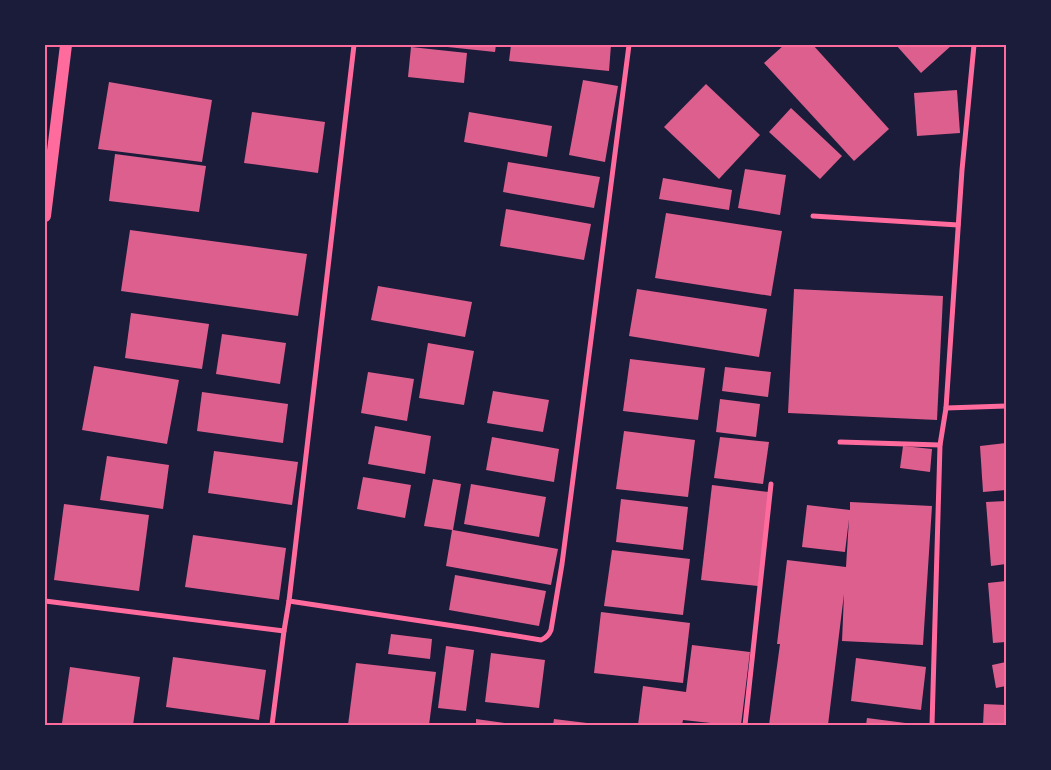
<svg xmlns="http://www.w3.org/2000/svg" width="1051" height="770" viewBox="0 0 1051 770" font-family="'Source Sans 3',sans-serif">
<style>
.building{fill:#dd5f8e}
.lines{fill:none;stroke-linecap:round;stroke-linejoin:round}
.minor{stroke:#ff6b9d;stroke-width:5}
.primary{stroke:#ff6b9d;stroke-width:12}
.neatline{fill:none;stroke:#ff6b9d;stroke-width:2}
</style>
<rect width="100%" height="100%" fill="#1b1b3a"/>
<g class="building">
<polygon points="438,45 496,45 495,52 438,46"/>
<polygon points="511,45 611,45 609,71 509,61"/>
<polygon points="784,45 813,45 889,129 854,161 764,63"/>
<polygon points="896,45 952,45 921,73"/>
<polygon points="411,47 467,53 464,83 408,77"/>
<polygon points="583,80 618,86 605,162 569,155"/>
<polygon points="109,82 212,100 202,162 98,149"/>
<polygon points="706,84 760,135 719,179 664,127"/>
<polygon points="957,90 960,133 917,136 914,93"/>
<polygon points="791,108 842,156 820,179 769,132"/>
<polygon points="252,112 325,122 318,173 244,163"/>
<polygon points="469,112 552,126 547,157 464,142"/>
<polygon points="115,154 206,166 199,212 109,201"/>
<polygon points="508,162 600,177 594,208 503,192"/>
<polygon points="745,169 786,175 780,215 738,208"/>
<polygon points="663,178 732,190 729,210 659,199"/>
<polygon points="506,209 591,224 584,260 500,246"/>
<polygon points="666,213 782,231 771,296 655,278"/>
<polygon points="130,230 307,254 298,316 121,291"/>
<polygon points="378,286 472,302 465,337 371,320"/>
<polygon points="637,289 767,309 759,357 629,336"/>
<polygon points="794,289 943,296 937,420 788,413"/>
<polygon points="131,313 209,324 202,369 125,358"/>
<polygon points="222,334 286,343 280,384 216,374"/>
<polygon points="428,343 474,351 464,405 419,398"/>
<polygon points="630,359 705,368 698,420 623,411"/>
<polygon points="94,366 179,380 167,444 82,430"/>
<polygon points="725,367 771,372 768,397 722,391"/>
<polygon points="368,372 414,379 407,421 361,413"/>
<polygon points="493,391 549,400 543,432 487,423"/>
<polygon points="202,392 288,404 283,443 197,431"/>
<polygon points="720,399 760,404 756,437 716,432"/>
<polygon points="375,426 431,436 425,474 368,464"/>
<polygon points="624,431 695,440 688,497 616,489"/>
<polygon points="492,437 559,449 554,482 486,470"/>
<polygon points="720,437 769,442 763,484 714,478"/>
<polygon points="1006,443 1006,490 983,492 980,446"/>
<polygon points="903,446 932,449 930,472 900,468"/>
<polygon points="214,451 298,462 292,505 208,493"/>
<polygon points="107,456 169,465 163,509 100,500"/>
<polygon points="363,477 411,485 405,518 357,509"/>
<polygon points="433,479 461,484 453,530 558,549 551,585 446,566 452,530 424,526"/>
<polygon points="471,484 546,497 539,537 464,524"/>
<polygon points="712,485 769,492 758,586 701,580"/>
<polygon points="621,499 688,507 683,550 616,542"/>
<polygon points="1006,501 1006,564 991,566 986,502"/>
<polygon points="850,502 932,506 923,645 842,641 844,594 828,725 769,725 780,644 777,644 787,560 846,567 849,519 845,552 802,547 807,505 850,510"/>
<polygon points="64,504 149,515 139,591 54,580"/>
<polygon points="193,535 286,548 279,600 185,587"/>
<polygon points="612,550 690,559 683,615 604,606"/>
<polygon points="455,575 546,591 539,626 449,610"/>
<polygon points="1006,581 1006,642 993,643 988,583"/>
<polygon points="601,612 690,623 683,683 594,673"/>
<polygon points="391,634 432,639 430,659 388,654"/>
<polygon points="692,645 750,652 741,725 729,725 683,720 682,725 638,725 643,686 686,692"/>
<polygon points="446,646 474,650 466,711 438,708"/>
<polygon points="491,653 545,660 539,708 485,702"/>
<polygon points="173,657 266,670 259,720 166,707"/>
<polygon points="856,658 926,667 921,710 851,701"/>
<polygon points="1006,662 1006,686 996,688 992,665"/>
<polygon points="356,663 436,672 429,725 348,725"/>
<polygon points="70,667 140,677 133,725 75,725 62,723"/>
<polygon points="984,704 1006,705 1006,725 983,725"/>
<polygon points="867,718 913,724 913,725 866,725"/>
<polygon points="476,719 512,724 512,725 476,725"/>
<polygon points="554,719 595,724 595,725 553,725"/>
</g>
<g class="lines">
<g class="minor">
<polyline points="813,216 958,225"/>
<polyline points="946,408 1006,406"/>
<polyline points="840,442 940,445"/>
<polyline points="45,601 284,631"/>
<path d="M 289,601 L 474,629 L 541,640 C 546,638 549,635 551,630 L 562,564 L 629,45"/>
<polyline points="272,725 284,631 289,601 354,45"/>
<polyline points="745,725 771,484"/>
<polyline points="932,725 940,445 946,408 962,170 974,45"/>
</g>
<polyline class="primary" points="45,216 66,45"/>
</g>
<rect width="1051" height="770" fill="none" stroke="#1b1b3a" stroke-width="92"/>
<rect x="46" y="46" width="959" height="678" class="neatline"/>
</svg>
